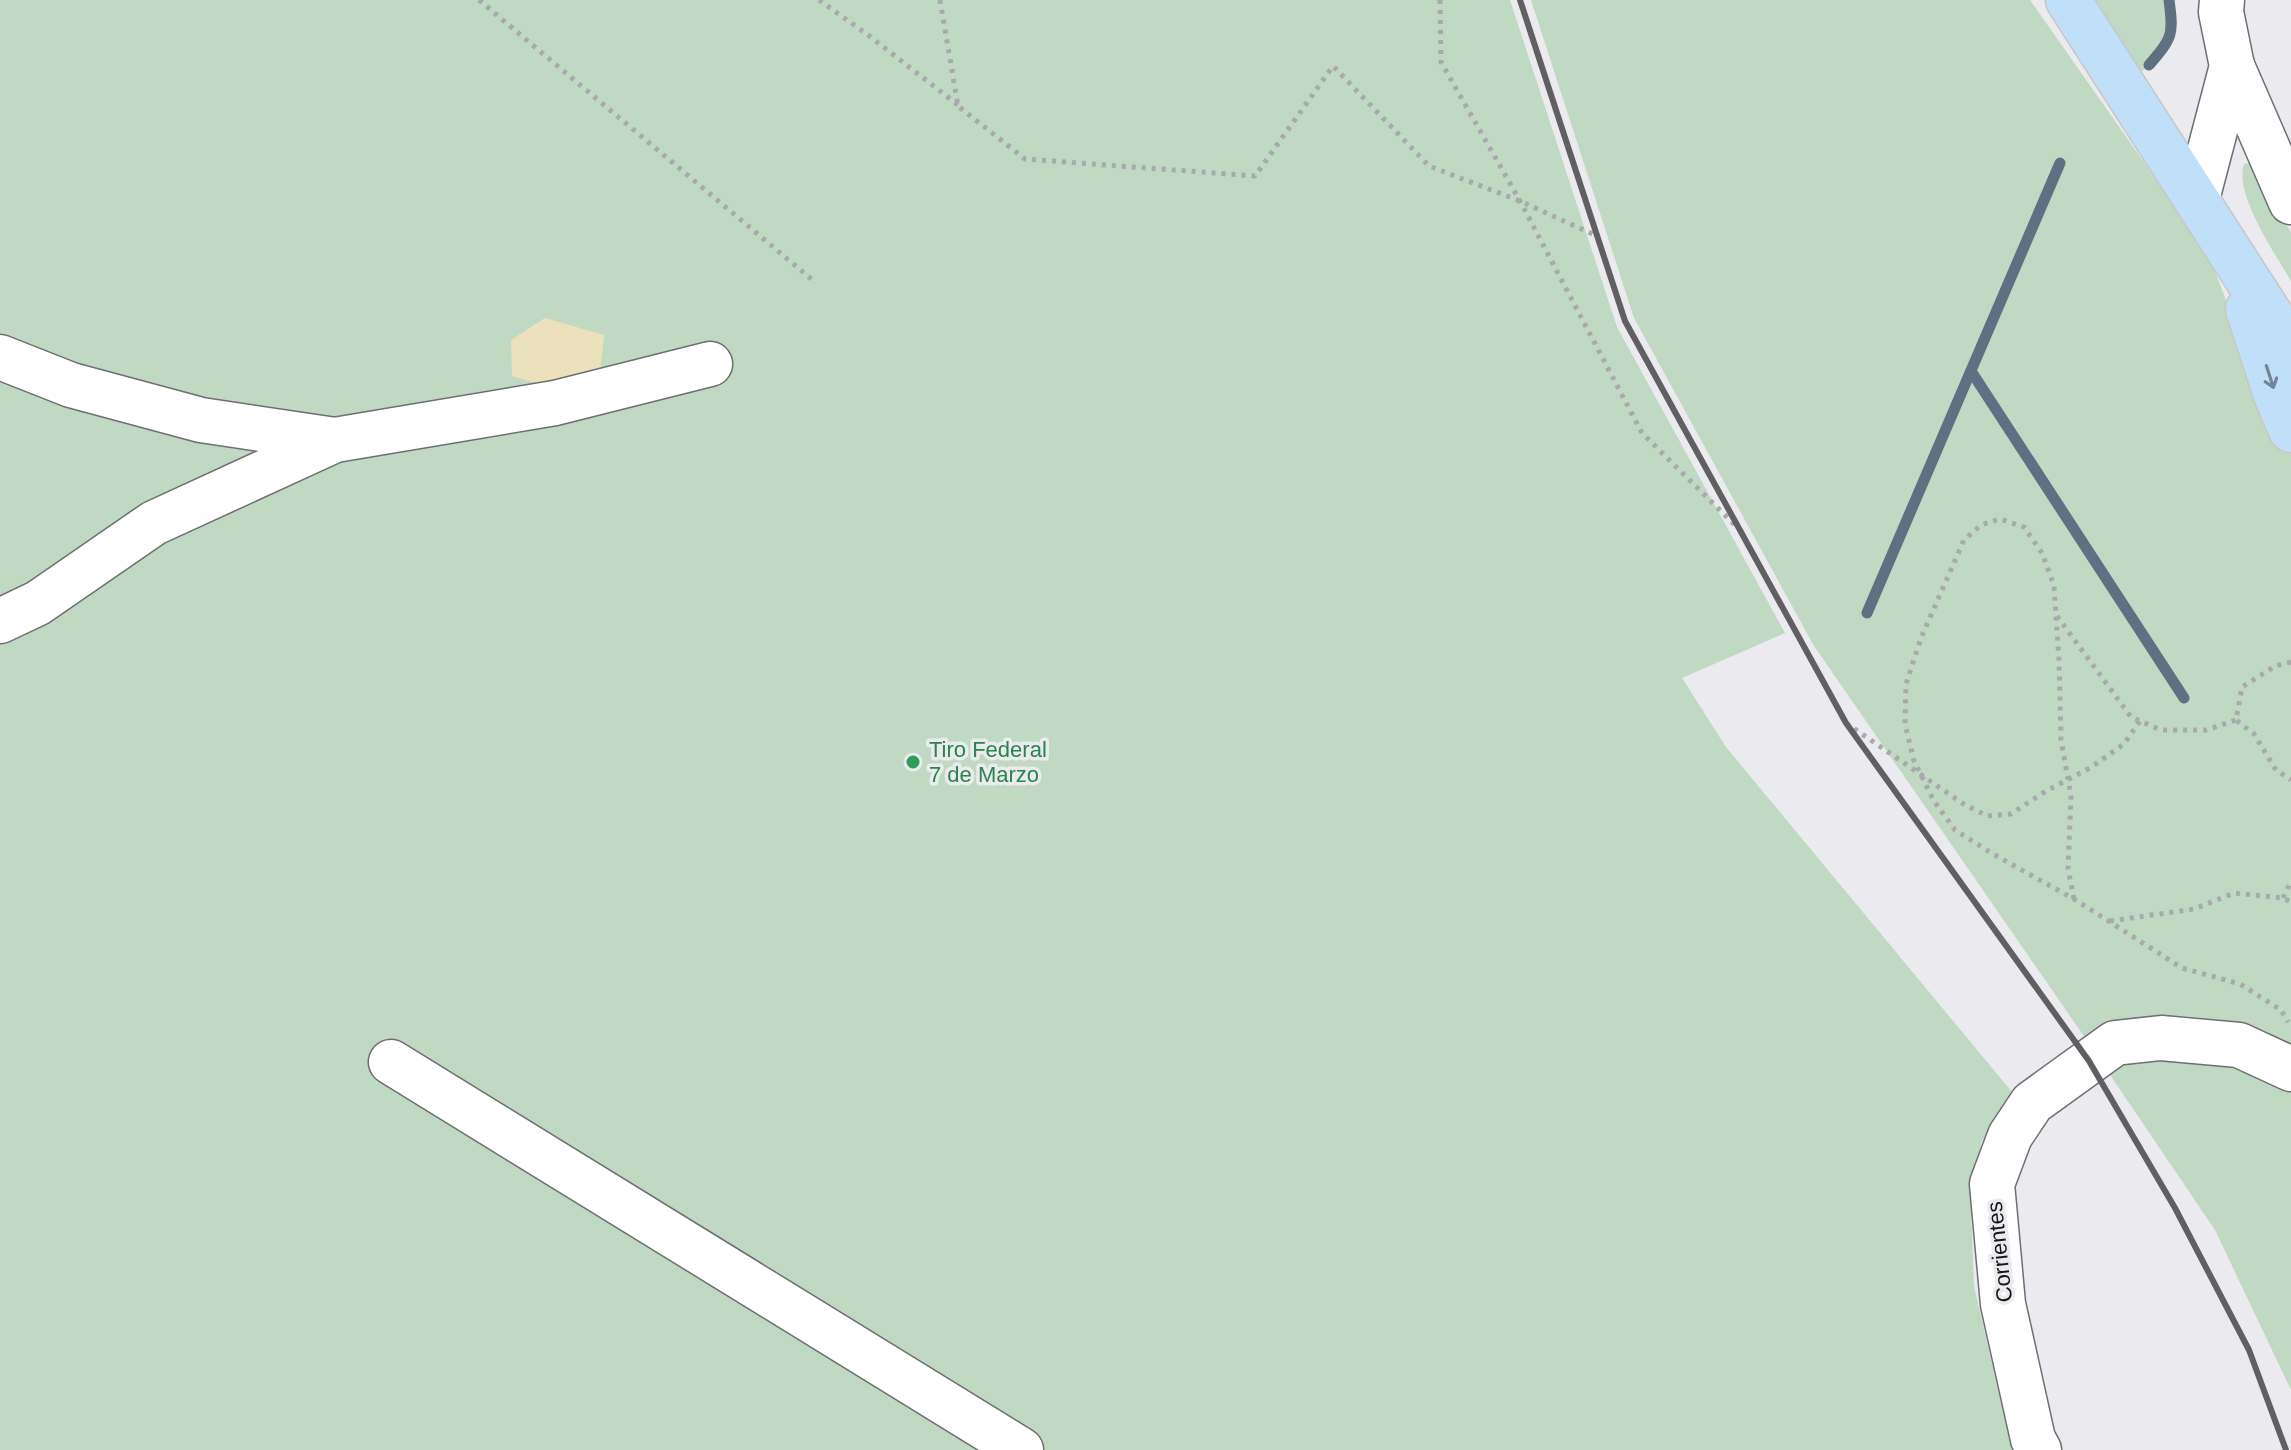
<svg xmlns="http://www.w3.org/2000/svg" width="2291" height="1450" viewBox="0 0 2291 1450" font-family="Helvetica,sans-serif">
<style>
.green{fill:#c0d9c3}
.sand{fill:#ebe1bc}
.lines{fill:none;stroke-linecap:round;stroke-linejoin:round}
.stream{stroke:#5e7081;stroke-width:11}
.minor-casing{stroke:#6e6e73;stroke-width:47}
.major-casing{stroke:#c7c7c8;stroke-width:47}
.path{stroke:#a9a9ad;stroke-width:5;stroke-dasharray:4 6;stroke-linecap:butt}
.minor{stroke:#fff;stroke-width:44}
.major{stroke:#c0e0fa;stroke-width:44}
.rail{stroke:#606063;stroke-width:6}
.oneway{stroke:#748695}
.leisure-dot{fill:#2e9e5b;stroke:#eaeaef;stroke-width:3}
.labels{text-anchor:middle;stroke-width:7;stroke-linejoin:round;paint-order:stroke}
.leisure-label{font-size:22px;fill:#27864d;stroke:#eaeaef;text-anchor:start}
.street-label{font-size:22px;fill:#171719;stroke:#eaeaef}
</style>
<rect width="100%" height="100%" fill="#eaeaef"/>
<g class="green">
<polygon points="0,0 1510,0 1617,327 1785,633 1682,678 1726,747 2012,1092 1981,1143 1971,1210 1974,1286 2008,1433 2017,1450 0,1450"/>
<polygon points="1531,0 2030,0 2209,255 2269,414 2291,454 2291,1390 2215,1230 2079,1029 1814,646 1634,318"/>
<polygon points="2093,0 2169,0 2173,30 2161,51 2139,75"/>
<path d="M 2249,163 L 2263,174 L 2280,214 L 2291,232 L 2291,281 C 2275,253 2234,195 2244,164 Z"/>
</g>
<polygon class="sand" points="545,318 604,335 600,372 550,387 512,376 511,340"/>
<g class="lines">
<g class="stream">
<path d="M 2149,65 C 2172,38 2174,36 2169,0"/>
<polyline points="1971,371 2184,698"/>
<polyline points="1867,613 2060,163"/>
</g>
<g class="minor-casing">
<g id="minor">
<polyline points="2232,66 2291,202"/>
<polyline points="2197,199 2232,66 2221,12 2222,0"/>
<polyline points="0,357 71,385 201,420 335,440"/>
<polyline points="0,621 38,603 154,523 335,440 555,403 710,364"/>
<polyline points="391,1062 1021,1450"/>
<polyline points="2039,1450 2033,1439 2003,1304 1992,1184 2010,1136 2032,1103 2115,1043 2161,1038 2239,1045 2291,1069"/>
</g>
</g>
<g class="major-casing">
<g id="major">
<polyline points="2068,0 2291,347"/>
<polyline points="2248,309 2276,395 2291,430"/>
</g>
</g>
<g class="path">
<polyline points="479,0 816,283"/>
<polyline points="819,0 868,35 958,105"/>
<polyline points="940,0 958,106 1025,159 1255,176 1333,66 1429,166 1520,201 1597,236"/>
<polyline points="1440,0 1441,62 1520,201 1642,433 1743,533"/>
<polyline points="2057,616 2131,717 2161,730 2206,730 2236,720"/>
<polyline points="2291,662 2275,666 2242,687 2236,720 2254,734 2276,770 2291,780"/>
<polyline points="1846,723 1962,803 1987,816 2011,814 2046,791 2090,768 2124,744 2140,721"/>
<polyline points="2283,898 2291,881"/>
<polyline points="2074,899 2068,869 2071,796 2061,740 2059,660 2054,586 2042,553 2024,527 2000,519 1981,525 1964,540 1921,638 1906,684 1905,724 1914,761 1934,801 1955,830 1993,854 2074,899 2182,968 2240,984 2281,1010 2288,1022"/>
<polyline points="2110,921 2194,909 2234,893 2283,898 2291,902"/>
</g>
<use href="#minor" class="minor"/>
<use href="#major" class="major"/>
<polyline class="rail" points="1520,0 1625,321 1846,723 2089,1061 2175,1208 2249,1350 2286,1450"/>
</g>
<defs><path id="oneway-shaft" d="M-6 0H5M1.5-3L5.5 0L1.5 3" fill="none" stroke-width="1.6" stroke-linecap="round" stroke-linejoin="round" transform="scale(2)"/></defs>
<use class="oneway" href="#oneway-shaft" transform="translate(2270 377) rotate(72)"/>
<circle class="leisure-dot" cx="913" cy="762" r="8"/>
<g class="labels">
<g class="leisure-label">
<text x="929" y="757">Tiro Federal<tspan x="929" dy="25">7 de Marzo</tspan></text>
</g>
<g class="street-label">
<text transform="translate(1999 1252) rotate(-96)" y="8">Corrientes</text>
</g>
</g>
</svg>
